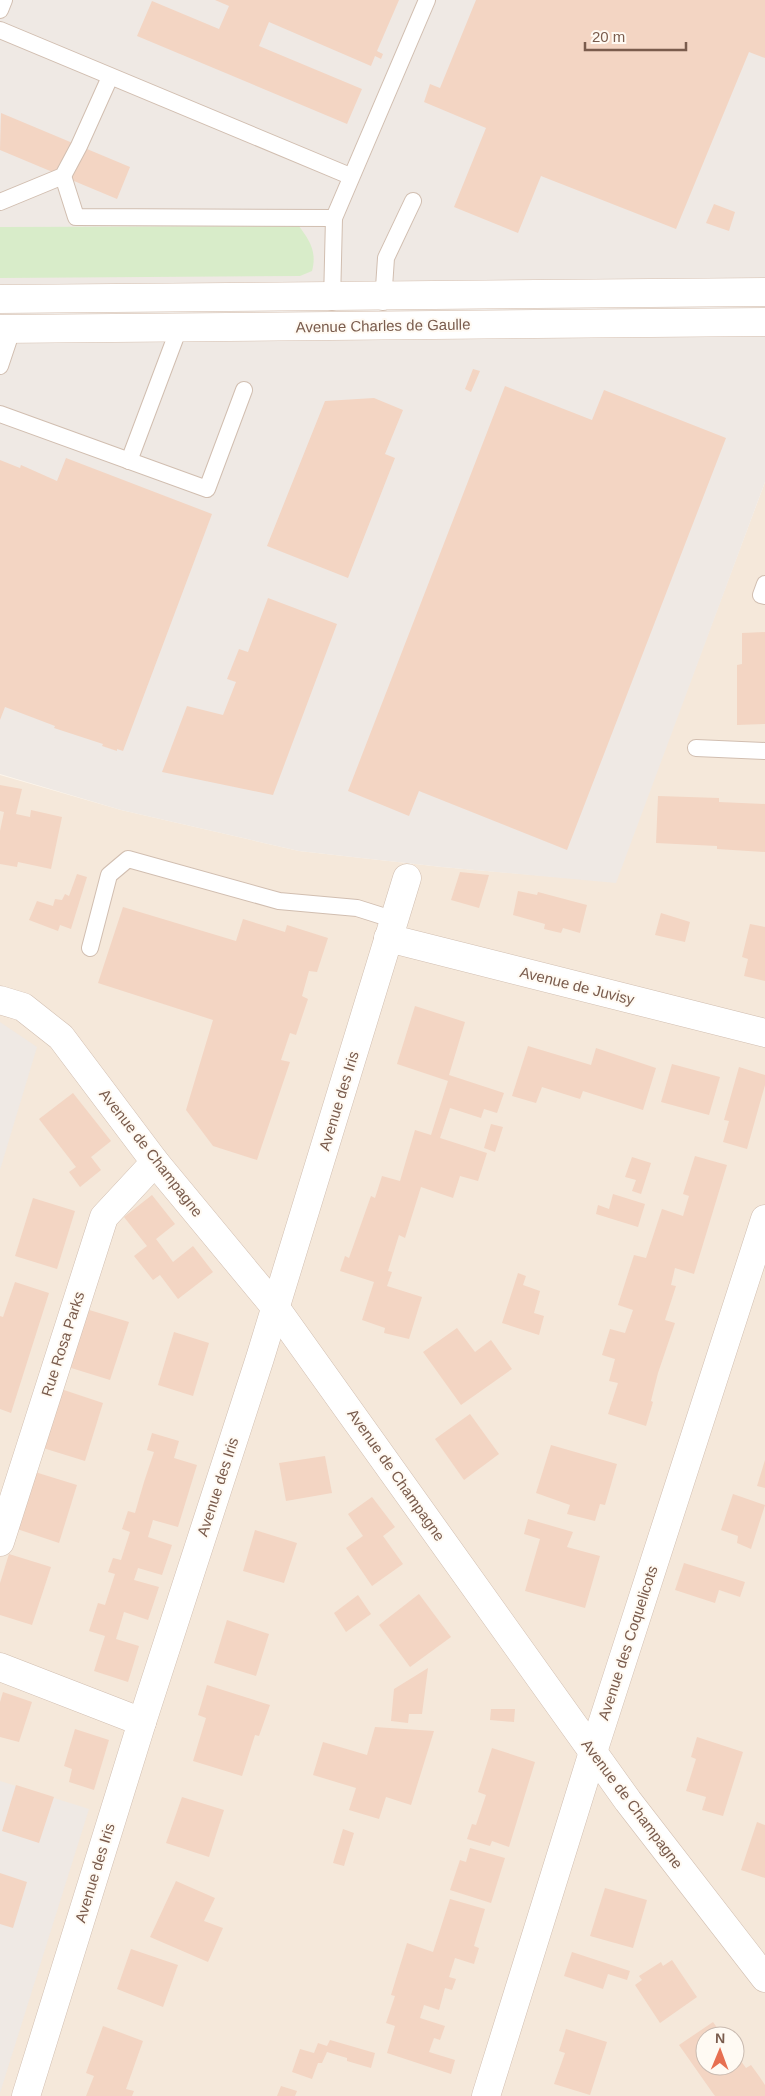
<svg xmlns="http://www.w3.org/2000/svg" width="765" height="2096" viewBox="0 0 765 2096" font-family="Arial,sans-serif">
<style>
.residential{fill:#f5e8da;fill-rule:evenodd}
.industrial{fill:#efe9e4}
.green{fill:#d8ecc9}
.building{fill:#f3d5c3}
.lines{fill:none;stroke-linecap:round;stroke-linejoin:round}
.service-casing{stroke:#d1beb0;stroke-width:18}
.minor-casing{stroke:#d1beb0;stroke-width:29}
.secondary-casing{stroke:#d6c0b0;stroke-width:29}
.service{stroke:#fff;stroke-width:16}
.minor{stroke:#fff;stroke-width:28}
.secondary{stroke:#fff;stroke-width:28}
.labels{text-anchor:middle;stroke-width:4;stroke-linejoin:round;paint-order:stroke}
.street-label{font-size:15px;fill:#7a5c4d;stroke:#fffaf3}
</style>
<rect width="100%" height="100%" fill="#fdf6ec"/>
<path class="residential" d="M 765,482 L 765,2096 L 0,2096 L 0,775 L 121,810 L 299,851 L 442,867 L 615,882 ZM 705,2036 L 735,2036 L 735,2066 L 705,2066 Z"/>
<g class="industrial">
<polygon points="0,0 765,0 765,482 616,883 442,867 299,851 121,810 0,774"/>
<polygon points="0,1022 37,1047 0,1170"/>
<polygon points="0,1781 89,1809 0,2093"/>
</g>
<path class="green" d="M 299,226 C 310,241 317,252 312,271 L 300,276 L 0,278 L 0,227 Z"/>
<g class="building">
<polygon points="215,0 399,0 377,51 383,54 381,59 375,56 371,66 269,22 259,46 362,89 347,124 137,36 152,1 219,29 229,6"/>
<polygon points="476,0 765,0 765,58 749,52 676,229 541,176 518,233 454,207 486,128 424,102 430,84 440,88"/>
<polygon points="1,113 130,167 117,199 0,150"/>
<polygon points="714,204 735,212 729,231 706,223"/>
<polygon points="473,369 480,371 471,392 465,389"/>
<polygon points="505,386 592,420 604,390 726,438 567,850 419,791 409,816 348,791"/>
<polygon points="374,398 403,410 385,454 395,458 348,578 267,546 325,401"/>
<polygon points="66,458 212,514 123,751 117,749 117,751 102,746 103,744 54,728 55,726 5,707 0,720 0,460 20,468 21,465 57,481"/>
<polygon points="268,598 337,624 273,795 162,772 187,706 223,715 236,682 227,679 239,649 248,652"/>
<polygon points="765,632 765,724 737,725 737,665 742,664 742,633"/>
<polygon points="0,785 22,789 16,814 30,817 31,810 62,817 51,869 18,862 17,867 0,864 0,831 4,812 0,811"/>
<polygon points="658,796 719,798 719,802 765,804 765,852 717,849 717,846 656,843"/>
<polygon points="460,872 489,875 479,908 451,900"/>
<polygon points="77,874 87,877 71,929 60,925 58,931 29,920 37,901 53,906 55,899 62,900 65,894 69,896"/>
<polygon points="518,891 537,895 538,892 587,905 580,933 563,928 561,933 544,929 545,924 513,915"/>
<polygon points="123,907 236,941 243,919 285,932 287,925 328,938 317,972 309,971 302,996 308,999 296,1035 290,1033 281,1060 290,1062 257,1160 213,1146 186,1110 213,1020 98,983"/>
<polygon points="661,913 690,922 685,942 655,935"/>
<polygon points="750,924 765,927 765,981 744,976 748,959 742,957"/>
<polygon points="415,1006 465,1022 449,1075 504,1093 497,1113 484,1109 481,1118 450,1108 440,1138 487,1153 478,1181 460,1176 453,1198 421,1187 405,1238 399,1235 388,1271 392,1272 387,1286 422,1297 409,1339 384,1333 385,1328 362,1320 374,1282 340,1271 345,1256 349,1258 371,1196 375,1198 382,1176 400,1181 415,1130 431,1135 448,1081 397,1064"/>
<polygon points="528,1046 591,1065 596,1048 656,1068 643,1110 583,1091 580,1099 542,1087 536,1103 512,1096"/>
<polygon points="672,1064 720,1077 709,1115 661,1102"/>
<polygon points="739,1067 765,1075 765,1085 747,1149 723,1142 729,1121 724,1120"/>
<polygon points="73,1093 111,1141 91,1157 101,1170 80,1187 69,1172 76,1167 39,1119"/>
<polygon points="491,1124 503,1127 495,1152 484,1148"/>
<polygon points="695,1156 727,1165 694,1274 675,1268 671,1285 676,1286 665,1320 675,1323 658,1373 651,1401 653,1402 646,1426 608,1414 618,1383 609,1381 615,1359 602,1355 610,1329 625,1333 633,1310 618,1305 634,1255 646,1258 662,1209 683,1216 689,1196 683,1194"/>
<polygon points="632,1157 651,1163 641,1194 632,1191 636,1180 625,1177"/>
<polygon points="613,1194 645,1204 638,1227 596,1214 598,1205 609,1209"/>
<polygon points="152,1195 175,1224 156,1239 165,1251 173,1262 193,1246 213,1272 178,1299 160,1275 153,1280 134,1256 147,1246 124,1217"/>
<polygon points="33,1198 75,1211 57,1269 15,1256"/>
<polygon points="518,1273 526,1276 523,1285 540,1291 534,1313 544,1316 539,1335 502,1323"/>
<polygon points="15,1282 49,1293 11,1413 0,1409 0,1316 3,1317"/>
<polygon points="86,1309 129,1322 110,1380 68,1367"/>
<polygon points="457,1328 475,1352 491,1340 512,1369 461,1405 423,1352"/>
<polygon points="174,1332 209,1343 193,1396 158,1385"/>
<polygon points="61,1389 103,1403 85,1461 43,1448"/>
<polygon points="470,1414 499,1454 464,1480 435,1439"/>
<polygon points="152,1433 179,1441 174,1458 197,1465 178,1527 153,1520 148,1537 172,1545 162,1575 138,1568 134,1580 159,1587 148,1620 124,1612 116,1639 139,1646 128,1682 94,1671 105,1636 89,1631 98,1603 105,1605 115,1574 108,1572 113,1558 121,1560 130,1532 122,1529 128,1511 135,1513 144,1482 154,1452 147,1450"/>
<polygon points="551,1445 617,1464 605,1505 600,1504 595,1521 567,1514 570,1505 536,1493"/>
<polygon points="325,1456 332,1493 286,1501 279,1463"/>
<polygon points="765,1460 765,1488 757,1486"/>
<polygon points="35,1472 77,1485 59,1543 17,1529"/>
<polygon points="733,1494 765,1505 751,1549 737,1543 738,1536 721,1530"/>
<polygon points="372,1497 395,1527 383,1536 403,1564 372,1586 346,1548 363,1536 348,1514"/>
<polygon points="528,1519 573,1532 567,1547 600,1556 585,1608 525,1591 540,1539 524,1534"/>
<polygon points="255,1530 297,1543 284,1583 243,1571"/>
<polygon points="9,1554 51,1567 32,1625 0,1615 0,1583"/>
<polygon points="684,1563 745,1582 740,1597 719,1590 715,1603 675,1590"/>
<polygon points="419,1594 451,1637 410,1667 379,1625"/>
<polygon points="358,1595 371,1614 346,1632 334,1613"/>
<polygon points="227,1620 269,1634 256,1676 214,1663"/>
<polygon points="428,1668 422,1714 409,1714 408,1723 391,1721 394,1689"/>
<polygon points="207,1685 270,1705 259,1736 255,1735 242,1776 193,1761 206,1718 198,1715"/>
<polygon points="3,1692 32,1702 19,1742 0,1737 0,1702"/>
<polygon points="491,1709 515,1709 514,1722 490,1720"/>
<polygon points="375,1727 434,1731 411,1805 386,1797 379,1819 349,1810 356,1788 313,1775 323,1742 367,1755"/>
<polygon points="75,1729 109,1740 94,1790 69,1782 72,1769 64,1766"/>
<polygon points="697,1737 743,1752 723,1816 702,1810 706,1797 686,1791 696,1759 691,1757"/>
<polygon points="492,1748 535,1762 509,1847 492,1841 490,1846 467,1839 472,1824 476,1825 486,1795 478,1792"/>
<polygon points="16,1785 54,1797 39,1843 2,1831"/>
<polygon points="182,1797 224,1810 209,1857 166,1843"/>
<polygon points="757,1822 765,1825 765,1878 741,1870"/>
<polygon points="343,1829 354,1833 344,1866 333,1863"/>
<polygon points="470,1848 505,1858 491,1903 450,1890 460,1860 466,1862"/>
<polygon points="0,1873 27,1882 13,1928 0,1924"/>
<polygon points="176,1881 215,1898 204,1921 223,1928 208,1962 150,1937"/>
<polygon points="605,1888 647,1900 633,1948 590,1936"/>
<polygon points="450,1899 485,1909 474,1946 479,1948 474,1964 455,1958 449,1977 456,1979 452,1990 445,1988 439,2010 424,2005 420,2018 445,2026 440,2040 434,2038 429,2052 455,2060 451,2074 387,2053 395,2026 386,2023 395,1996 391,1995 407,1943 433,1952"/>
<polygon points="131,1949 178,1965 163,2007 117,1989"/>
<polygon points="572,1952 630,1971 627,1980 608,1974 603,1989 564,1976"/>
<polygon points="672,1960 697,1997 660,2023 635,1985 642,1980 639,1976 661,1962 663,1966"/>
<polygon points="713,2022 723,2036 705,2036 705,2066 735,2066 735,2053 746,2068 751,2065 759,2076 765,2085 765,2096 715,2096 712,2092 679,2045"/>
<polygon points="103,2026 143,2041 126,2089 134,2091 132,2096 86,2096 94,2076 86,2073"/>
<polygon points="566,2029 607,2042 590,2095 554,2084 565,2053 559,2051"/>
<polygon points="330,2040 375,2053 371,2068 347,2061 347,2058 327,2052 322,2063 318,2063 312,2079 292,2072 300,2049 314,2053 318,2043 327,2046"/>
<polygon points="281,2086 297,2091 295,2096 277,2096"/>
</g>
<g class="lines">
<g class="service-casing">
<g id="service">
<polyline points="0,10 4,0"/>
<polyline points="0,30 350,176"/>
<polyline points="63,176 76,217 334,218"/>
<polyline points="0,202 63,176 79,146 110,77"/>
<polyline points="332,302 334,218 427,0"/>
<polyline points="383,302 386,258 413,201"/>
<polyline points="0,366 12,330"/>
<polyline points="0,414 207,489 244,390"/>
<polyline points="129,461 179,328"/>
<polyline points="765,584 761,595 765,596"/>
<polyline points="696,748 765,751"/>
<polyline points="90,948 109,875 128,859 279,901 357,908 395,920"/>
</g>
</g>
<g class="minor-casing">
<g id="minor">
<polyline points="388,938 765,1033"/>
<polyline points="0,1000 23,1007 61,1037 155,1162 275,1307 628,1801 765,1978"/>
<polyline points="0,1542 104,1217 155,1162"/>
<polyline points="0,1667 142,1722"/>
<polyline points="26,2096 142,1722 260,1358 407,878"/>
<polyline points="486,2096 593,1752 765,1219"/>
</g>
</g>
<g class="secondary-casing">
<g id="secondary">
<polyline points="0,299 765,292"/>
<polyline points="0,329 765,322"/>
</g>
</g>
<use href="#service" class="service"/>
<use href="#minor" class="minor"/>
<use href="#secondary" class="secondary"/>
</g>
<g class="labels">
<g class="street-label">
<text transform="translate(383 326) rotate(-1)" y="5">Avenue Charles de Gaulle</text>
<text transform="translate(577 986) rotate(14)" y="5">Avenue de Juvisy</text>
<text transform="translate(339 1101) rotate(-73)" y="5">Avenue des Iris</text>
<text transform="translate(151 1153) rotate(52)" y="5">Avenue de Champagne</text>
<text transform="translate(63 1344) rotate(-72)" y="5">Rue Rosa Parks</text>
<text transform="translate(396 1475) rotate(55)" y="5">Avenue de Champagne</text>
<text transform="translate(218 1487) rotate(-72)" y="5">Avenue des Iris</text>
<text transform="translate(628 1643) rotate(-72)" y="5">Avenue des Coquelicots</text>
<text transform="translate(632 1804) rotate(53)" y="5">Avenue de Champagne</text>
<text transform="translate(95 1873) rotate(-73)" y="5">Avenue des Iris</text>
</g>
</g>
<g transform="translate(720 2051) rotate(1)"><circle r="24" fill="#fffaf3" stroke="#cabbb1"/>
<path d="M0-4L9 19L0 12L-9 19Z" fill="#e76f51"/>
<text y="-8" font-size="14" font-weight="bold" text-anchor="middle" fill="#7a5c4d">N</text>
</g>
<path d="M585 42v8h101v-8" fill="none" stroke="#7a5c4d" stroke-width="2.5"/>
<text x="592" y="42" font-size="15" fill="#7a5c4d" stroke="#fffaf3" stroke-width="4" paint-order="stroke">20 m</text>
</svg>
